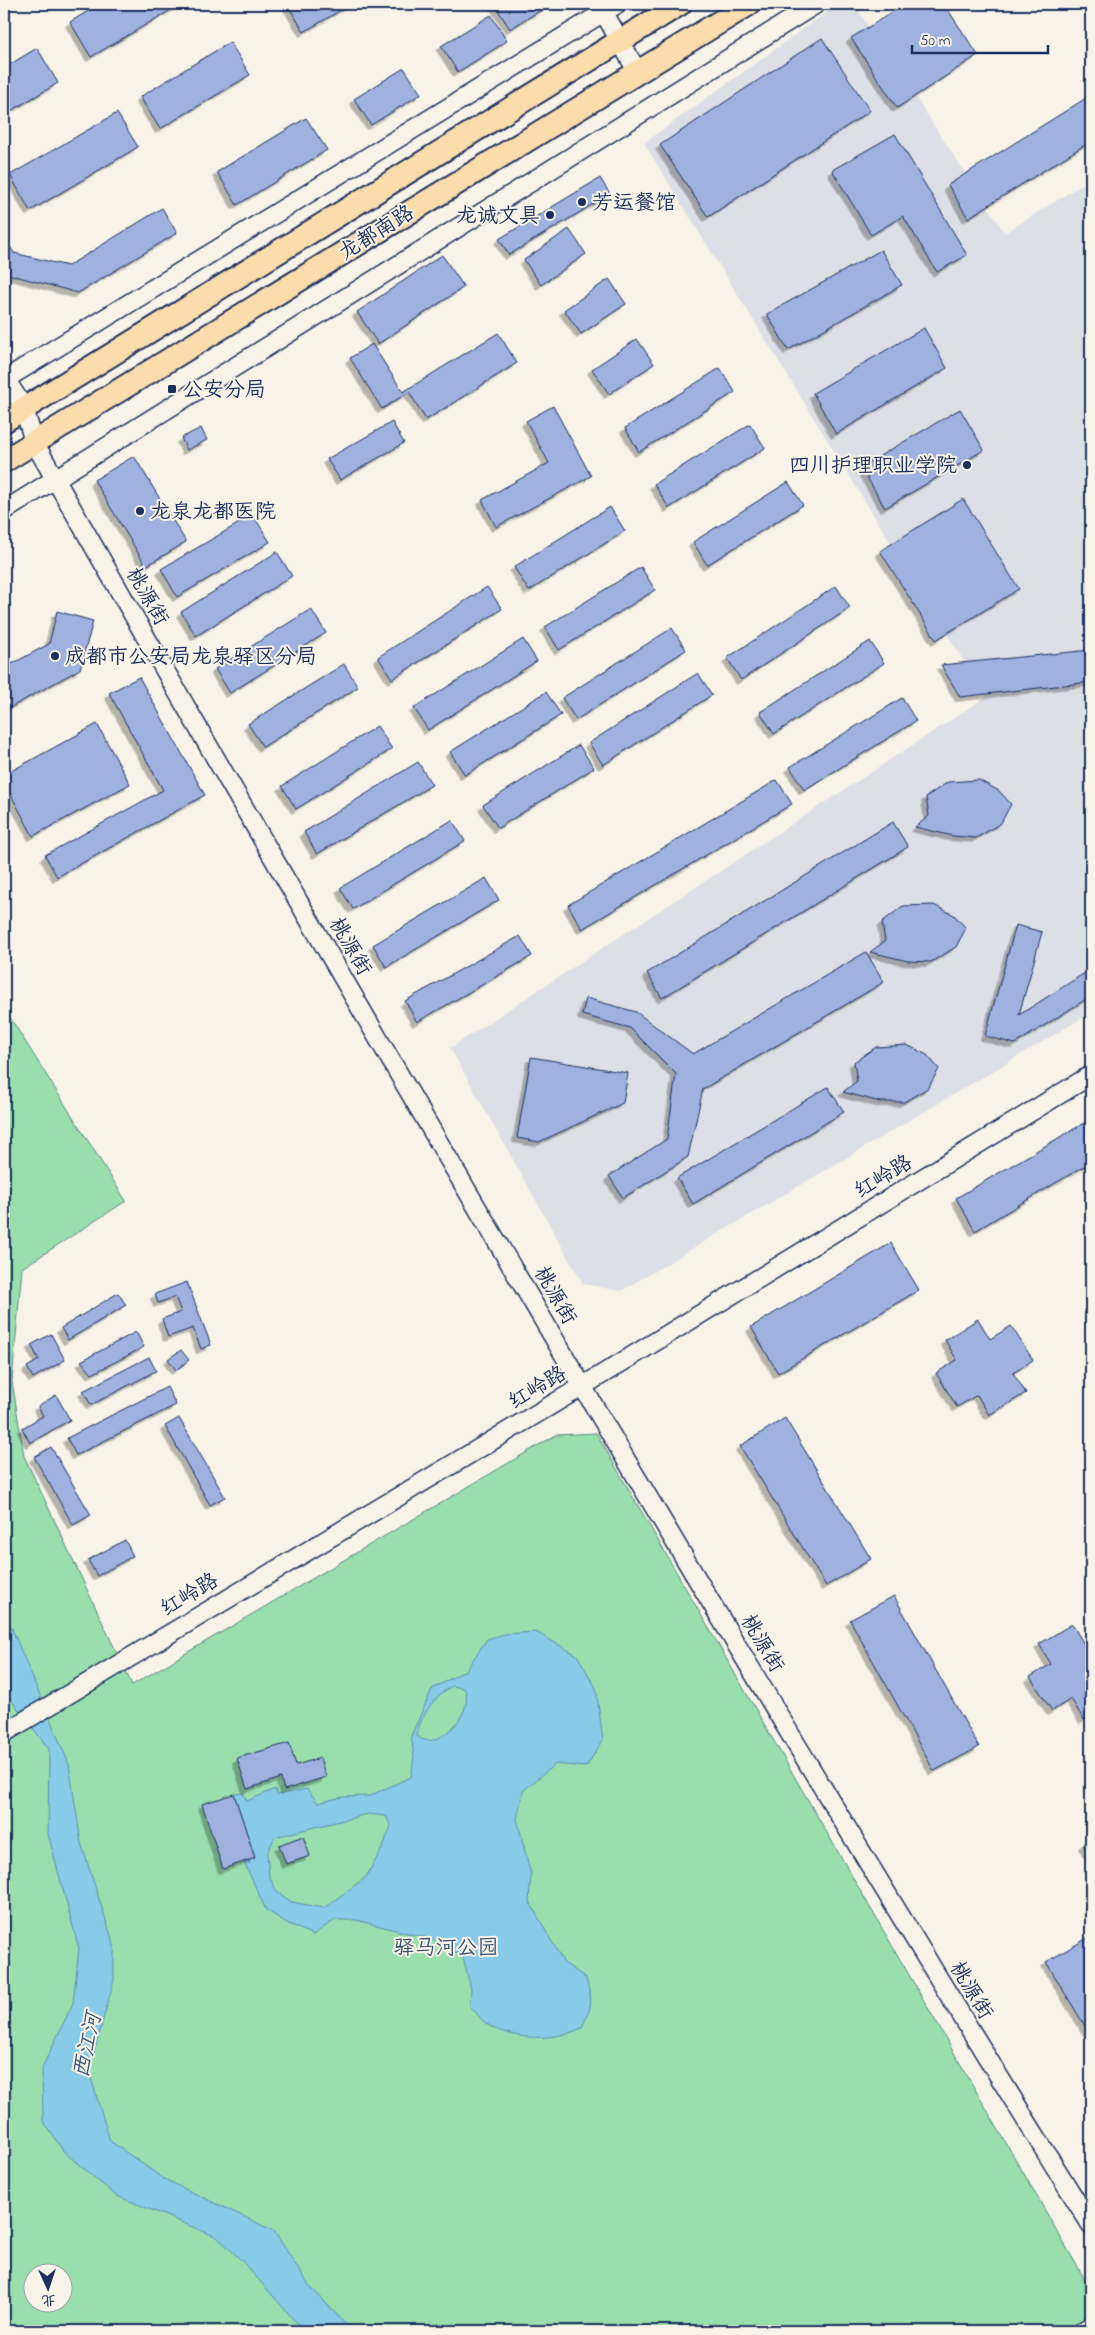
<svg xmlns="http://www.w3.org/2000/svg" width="1095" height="2335" viewBox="0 0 1095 2335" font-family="'Indie Flower','LXGW WenKai TC',sans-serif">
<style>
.built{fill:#dcdfe5}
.green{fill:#99dfad;stroke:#5a8786;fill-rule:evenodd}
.water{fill:#87cbe8;stroke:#5c8db1;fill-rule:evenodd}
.building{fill:#9eb1df;stroke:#1b2f5e;filter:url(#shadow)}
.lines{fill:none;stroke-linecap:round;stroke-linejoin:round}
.minor-casing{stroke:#1b2f5e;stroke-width:21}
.major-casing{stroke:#1b2f5e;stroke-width:26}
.minor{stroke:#f7f3e8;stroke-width:18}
.major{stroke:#fbdcab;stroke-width:22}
.poi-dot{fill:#1b2f5e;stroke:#f7f3e8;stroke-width:2}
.labels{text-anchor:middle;stroke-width:4;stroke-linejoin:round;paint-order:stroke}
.poi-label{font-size:21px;fill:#1b2f5e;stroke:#f7f3e8;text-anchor:start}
.street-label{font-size:21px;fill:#1b2f5e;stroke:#f7f3e8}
.park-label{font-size:21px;fill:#34526e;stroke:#f7f3e8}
.water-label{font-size:22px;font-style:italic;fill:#365680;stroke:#f7f3e8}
</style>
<defs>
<filter id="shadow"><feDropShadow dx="-4.5" dy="4.5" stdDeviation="0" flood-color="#0004"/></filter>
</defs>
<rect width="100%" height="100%" fill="#f7f3e8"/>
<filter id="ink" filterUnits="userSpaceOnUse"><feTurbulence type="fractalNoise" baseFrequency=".02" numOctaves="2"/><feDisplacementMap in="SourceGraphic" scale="10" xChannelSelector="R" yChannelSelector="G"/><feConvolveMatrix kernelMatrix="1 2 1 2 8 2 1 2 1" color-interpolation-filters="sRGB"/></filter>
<g filter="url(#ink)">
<polygon class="built" points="838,4 854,4 1005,233 1091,179 1091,1013 621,1291 583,1284 450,1048 986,697 644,143"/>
<path class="green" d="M 4,1008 L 126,1201 L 22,1268 L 12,1381 L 24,1456 L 132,1685 L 556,1435 L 596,1433 L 1091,2290 L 1091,2331 L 4,2331 ZM 32,2272 L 62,2272 L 62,2302 L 32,2302 Z"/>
<g class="water">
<polygon points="4,1610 69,1764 81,1843 114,1945 114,1980 89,2071 110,2141 164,2179 274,2231 308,2284 352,2331 304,2331 242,2261 217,2237 115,2195 64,2152 43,2121 42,2068 73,2003 79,1949 48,1834 49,1749 4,1691"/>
<path d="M 536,1632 L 577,1655 L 596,1688 L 603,1740 L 586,1767 L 555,1764 L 523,1791 L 517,1819 L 531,1875 L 529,1901 L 564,1963 L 586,1978 L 589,1990 L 590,2008 L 582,2028 C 554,2041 517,2041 490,2026 C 482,2022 476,2012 470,2006 L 471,1989 L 463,1957 L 431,1939 L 356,1920 L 335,1920 L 313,1935 L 287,1923 L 266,1910 L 244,1862 L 255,1858 L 234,1794 L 243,1793 L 247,1801 L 275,1789 L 277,1795 L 307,1789 L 318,1803 L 343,1797 L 369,1796 L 411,1777 L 414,1756 L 411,1736 L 432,1689 L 466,1670 L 487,1639 L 504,1634 ZM 452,1686 L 464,1688 C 477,1710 437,1756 416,1735 C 423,1714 432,1698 452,1686 ZM 368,1814 L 386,1816 L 391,1826 L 382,1849 L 366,1877 L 324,1908 L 292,1902 L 277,1892 L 269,1876 L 267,1853 L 275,1837 Z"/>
</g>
<g class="building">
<polygon points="100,4 181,4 91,57 70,22"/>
<polygon points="287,4 351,4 304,32"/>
<polygon points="494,4 551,4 510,29"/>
<polygon points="905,4 944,4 978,55 897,108 851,38"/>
<polygon points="491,15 507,41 458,72 441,46"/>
<polygon points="822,38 870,111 708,217 660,145"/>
<polygon points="230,42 250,75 160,129 140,97"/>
<polygon points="37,48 58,83 4,115 4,68"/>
<polygon points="404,68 421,94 371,125 354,99"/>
<polygon points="1091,95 1091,141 968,218 948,185"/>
<polygon points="117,113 138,147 30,211 10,175"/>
<polygon points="306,118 327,150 237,205 217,172"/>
<polygon points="895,134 967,255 937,272 903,216 871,235 832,170"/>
<polygon points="600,178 610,194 509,255 499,239"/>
<polygon points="162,208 177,233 78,293 4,273 4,237 14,253 68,266"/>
<polygon points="569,229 586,254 541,285 524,260"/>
<polygon points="881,250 902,285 788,350 767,314"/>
<polygon points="442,255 464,287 378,344 357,312"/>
<polygon points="609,279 626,304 581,334 564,310"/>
<polygon points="924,328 947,368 836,434 813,393"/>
<polygon points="498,333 517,363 426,420 409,392 382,409 350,358 372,344 403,392"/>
<polygon points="637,339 654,364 609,394 592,369"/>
<polygon points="720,368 735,392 639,452 625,428"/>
<polygon points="553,406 591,476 496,527 482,500 549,463 526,421"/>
<polygon points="960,409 984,450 885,508 861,467"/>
<polygon points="392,422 404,443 340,480 327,459"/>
<polygon points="750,424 765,448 669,508 654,484"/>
<polygon points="201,428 207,440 187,450 181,438"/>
<polygon points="134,456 186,542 146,566 94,480"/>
<polygon points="788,482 803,505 707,565 693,542"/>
<polygon points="963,499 1019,589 936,640 880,551"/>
<polygon points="610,507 625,531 529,591 514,567"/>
<polygon points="253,515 270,542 177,597 161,569"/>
<polygon points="277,552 292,576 196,636 181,612"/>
<polygon points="641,567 655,590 559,650 545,627"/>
<polygon points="836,586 850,608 741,680 727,658"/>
<polygon points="487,587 502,609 392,679 378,657"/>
<polygon points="311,609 326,633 230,693 215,669"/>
<polygon points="57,611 93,621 80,669 4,711 4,668 49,644"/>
<polygon points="672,628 686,650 576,720 562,698"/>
<polygon points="523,639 537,661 428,730 414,708"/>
<polygon points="870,641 884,663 774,734 760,712"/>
<polygon points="1091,650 1091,682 960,697 941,665"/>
<polygon points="344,664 358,687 263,747 248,724"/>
<polygon points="698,673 712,695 603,765 589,743"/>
<polygon points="139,677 205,795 57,877 45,855 163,790 109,693"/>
<polygon points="546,692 561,715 465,775 450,752"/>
<polygon points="902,698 916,721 804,790 790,767"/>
<polygon points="97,724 130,784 33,836 4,782 4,775"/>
<polygon points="377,726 392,749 296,809 282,786"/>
<polygon points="579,745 594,768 498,828 483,805"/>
<polygon points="418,762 432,785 317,854 304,832"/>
<polygon points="777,780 792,804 582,929 568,905"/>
<polygon points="979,780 999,791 1011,804 1001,823 976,838 953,836 915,827 929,816 926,797 948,782"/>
<polygon points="452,820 465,841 353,909 340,888"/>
<polygon points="893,822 908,847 662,998 647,973"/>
<polygon points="486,878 499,900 386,967 373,945"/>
<polygon points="934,905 954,915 966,928 956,947 931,962 908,961 870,952 885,941 882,922 903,906"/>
<polygon points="1016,925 1042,932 1019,1015 1091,969 1091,996 1015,1044 985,1036"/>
<polygon points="520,936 532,956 417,1022 405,1001"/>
<polygon points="866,952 884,982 703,1089 688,1157 623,1198 609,1176 667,1139 676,1074 630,1028 582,1015 586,998 636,1012 693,1054"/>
<polygon points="907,1045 927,1055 939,1069 928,1088 904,1102 880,1102 843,1092 857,1081 854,1062 876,1047"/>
<polygon points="531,1057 628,1073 623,1103 539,1142 517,1138"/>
<polygon points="828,1087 844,1112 693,1204 677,1178"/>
<polygon points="1091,1119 1091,1162 975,1231 956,1198"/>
<polygon points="891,1243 919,1290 778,1373 751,1327"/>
<polygon points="187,1282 211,1345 201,1349 193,1328 168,1337 162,1319 181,1312 175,1297 158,1303 155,1294"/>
<polygon points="118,1293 126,1305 68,1340 61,1328"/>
<polygon points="978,1319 990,1339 1011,1326 1033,1360 1013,1373 1026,1393 989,1415 977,1395 957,1407 936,1373 957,1360 945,1340"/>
<polygon points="136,1332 144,1347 92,1374 81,1361"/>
<polygon points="51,1334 65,1360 33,1378 27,1367 39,1360 31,1345"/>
<polygon points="181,1350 189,1360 176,1370 168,1359"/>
<polygon points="149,1357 156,1371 91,1405 83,1391"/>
<polygon points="167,1387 176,1405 76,1455 67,1438"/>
<polygon points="56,1395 70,1420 30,1443 22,1428 43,1416 38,1406"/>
<polygon points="179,1418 225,1497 210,1505 165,1426"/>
<polygon points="785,1418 871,1559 826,1586 740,1446"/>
<polygon points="51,1447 91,1515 73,1525 34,1457"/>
<polygon points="125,1540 133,1556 97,1576 88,1560"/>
<polygon points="894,1596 979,1747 934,1771 850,1620"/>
<polygon points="1072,1624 1084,1644 1091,1639 1091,1715 1084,1720 1071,1699 1052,1711 1030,1677 1051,1664 1039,1644"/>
<polygon points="289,1743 296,1765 320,1758 326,1777 284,1790 281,1778 247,1789 237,1758"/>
<polygon points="234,1794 255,1858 223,1869 202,1804"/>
<polygon points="303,1836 310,1856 286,1864 279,1845"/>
<polygon points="1091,1838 1091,1857 1083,1844"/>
<polygon points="1091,1936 1091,2036 1046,1962"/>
</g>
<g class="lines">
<g class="minor-casing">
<g id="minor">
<polyline points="599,4 637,71"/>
<path d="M 4,377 L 24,408 L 34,442 C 377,1042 726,1639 1091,2225"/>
<polyline points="4,380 617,4"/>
<polyline points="4,511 816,4"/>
<polyline points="4,1733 583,1386 1091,1075"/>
<polyline points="1083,2331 1091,2326"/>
</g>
</g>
<g class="major-casing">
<g id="major">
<polyline points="4,421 680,4"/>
<polyline points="4,461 749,4"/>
</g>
</g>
<use href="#minor" class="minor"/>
<use href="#major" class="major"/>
</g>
</g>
<g class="poi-dot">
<circle cx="582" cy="202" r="5"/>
<circle cx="550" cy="215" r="5"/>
<rect x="167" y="384" width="10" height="10" rx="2.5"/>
<circle cx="967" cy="465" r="5"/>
<circle cx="140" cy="511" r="5"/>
<circle cx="55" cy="656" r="5"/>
</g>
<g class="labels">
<g class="poi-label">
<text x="592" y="209">芳运餐馆</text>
<text x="540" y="222" text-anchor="end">龙诚文具</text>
<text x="182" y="396">公安分局</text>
<text x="957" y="472" text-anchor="end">四川护理职业学院</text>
<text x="150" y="518">龙泉龙都医院</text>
<text x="65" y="663">成都市公安局龙泉驿区分局</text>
</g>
<g class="street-label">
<text transform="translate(376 232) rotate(-32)" y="7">龙都南路</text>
<text transform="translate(148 596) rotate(60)" y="7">桃源街</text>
<text transform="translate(351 946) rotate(60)" y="7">桃源街</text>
<text transform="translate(883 1176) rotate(-31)" y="7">红岭路</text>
<text transform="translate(556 1295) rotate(60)" y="7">桃源街</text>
<text transform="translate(537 1387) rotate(-31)" y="7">红岭路</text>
<text transform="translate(189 1594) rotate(-31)" y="7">红岭路</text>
<text transform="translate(763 1643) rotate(59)" y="7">桃源街</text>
<text transform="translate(972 1990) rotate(59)" y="7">桃源街</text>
</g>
<g class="park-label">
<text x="446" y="1954">驿马河公园</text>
</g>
<g class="water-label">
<text transform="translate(86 2045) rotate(-78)" y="8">西江河</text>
</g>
</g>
<rect width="1095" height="2335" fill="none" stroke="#f7f3e8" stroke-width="20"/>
<rect x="10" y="10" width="1075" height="2315" fill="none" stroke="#1b2f5e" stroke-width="2" filter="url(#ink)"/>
<g transform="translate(48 2288) rotate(177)"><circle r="24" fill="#f7f3e8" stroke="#9fa5b1"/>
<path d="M0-4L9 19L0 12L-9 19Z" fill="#1b2f5e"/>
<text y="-8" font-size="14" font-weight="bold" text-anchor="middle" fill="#1b2f5e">北</text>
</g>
<path d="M912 45v8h136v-8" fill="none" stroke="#1b2f5e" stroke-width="2.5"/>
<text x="920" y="45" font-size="15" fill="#1b2f5e" stroke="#f7f3e8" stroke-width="4" paint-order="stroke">50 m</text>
</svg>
